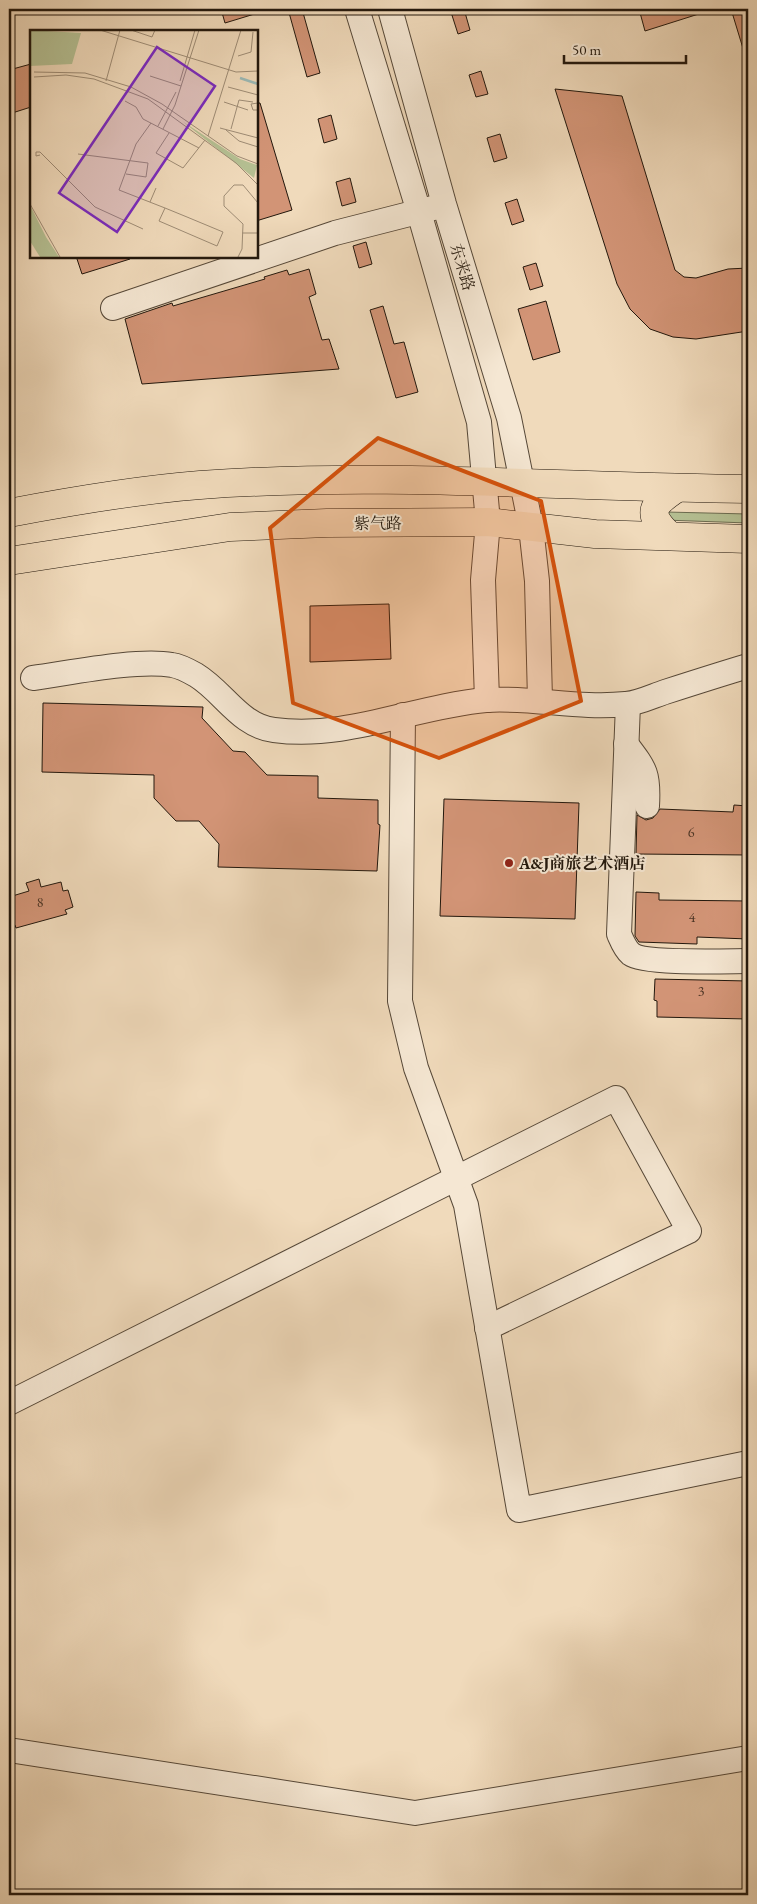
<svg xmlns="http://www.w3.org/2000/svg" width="757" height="1904" viewBox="0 0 757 1904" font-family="'EB Garamond','Noto Serif SC',serif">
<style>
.green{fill:#b5c093;stroke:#6c6c50}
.building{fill:#d29476;stroke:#22170c}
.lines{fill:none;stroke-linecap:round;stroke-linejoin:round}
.minor-casing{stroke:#564838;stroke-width:26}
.major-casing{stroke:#22170c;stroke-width:29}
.minor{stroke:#f5e7d3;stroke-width:24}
.major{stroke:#f0dabb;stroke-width:28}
.marked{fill:#d4520c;fill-opacity:0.2;stroke:#d4520c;stroke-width:4;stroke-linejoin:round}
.poi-dot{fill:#8f2418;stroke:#f5e7d3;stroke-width:2}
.labels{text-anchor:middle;stroke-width:4;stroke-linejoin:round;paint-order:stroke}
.number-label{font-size:14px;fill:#4e3626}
.street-label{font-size:16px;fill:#22170c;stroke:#f5e7d3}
.poi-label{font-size:16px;font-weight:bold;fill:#22170c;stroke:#f5e7d3;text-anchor:start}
.inset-river{fill:none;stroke:#9bbab7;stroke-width:2.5}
.inset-road{fill:none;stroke:#9e8c75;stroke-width:1}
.view{fill:#7b2cbf;fill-opacity:0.15;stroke:#7b2cbf;stroke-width:2.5}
.inset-edge{fill:none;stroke:#22170c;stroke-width:2.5}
</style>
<rect width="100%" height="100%" fill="#f0dabb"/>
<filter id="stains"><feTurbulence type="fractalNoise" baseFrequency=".004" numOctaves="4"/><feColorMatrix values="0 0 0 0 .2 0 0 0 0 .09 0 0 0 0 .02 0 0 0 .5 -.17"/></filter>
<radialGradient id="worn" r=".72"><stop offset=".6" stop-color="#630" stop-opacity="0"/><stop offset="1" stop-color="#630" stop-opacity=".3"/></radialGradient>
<polygon class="green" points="666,512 748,514 748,523 664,520"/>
<g class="building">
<polygon points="221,9 260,9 261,12 225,23"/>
<polygon points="288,9 302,9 320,73 307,77"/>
<polygon points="450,9 464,9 470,30 458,34"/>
<polygon points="639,9 704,9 705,12 645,31"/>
<polygon points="731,9 748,9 748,55 745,55"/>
<polygon points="31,64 31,107 9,114 9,70"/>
<polygon points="481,71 488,94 476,97 469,75"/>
<polygon points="555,89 622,96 675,270 684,277 696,278 728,269 748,268 748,331 696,339 673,337 650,329 630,309 617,284"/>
<polygon points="256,103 260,103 292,210 256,221"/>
<polygon points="331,115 337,139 324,143 318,119"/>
<polygon points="500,134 507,158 494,162 487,138"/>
<polygon points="350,178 356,202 342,206 336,182"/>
<polygon points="517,199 524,221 512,225 505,203"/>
<polygon points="366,242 372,264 359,268 353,246"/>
<polygon points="76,256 130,256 130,259 82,274"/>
<polygon points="536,263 543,286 530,290 523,267"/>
<polygon points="309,269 316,294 309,297 322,340 329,339 339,369 142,384 125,319 172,303 173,306 265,279 264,277 287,270 289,275"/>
<polygon points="546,301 560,352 533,360 518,309"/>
<polygon points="383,306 394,344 404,342 418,392 396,398 370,310"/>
<polygon points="389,604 391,659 310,662 310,606"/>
<polygon points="43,703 203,707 202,718 233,751 245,752 267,775 318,776 318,798 378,800 378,824 380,825 377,871 218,867 219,844 199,821 176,821 154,798 154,775 42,772"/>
<polygon points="444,799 579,803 575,919 440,916"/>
<polygon points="734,805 748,806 748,855 636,854 637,815 646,820 653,818 660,809 733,812"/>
<polygon points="39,879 41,887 61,882 63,891 68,890 73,907 65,910 67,914 16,928 15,925 9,927 9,897 29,891 26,883"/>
<polygon points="636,892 659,893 659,900 748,901 748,939 697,937 697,944 639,942 635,936"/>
<polygon points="655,979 748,981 748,1019 657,1017 657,1001 654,1000"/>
</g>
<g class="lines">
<g class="minor-casing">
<g id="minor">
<polyline points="357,9 419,212 479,422 488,522 483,580 487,700"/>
<polyline points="390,9 444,204 509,418 531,527 537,581 540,700"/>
<polyline points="113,308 335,233 433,208"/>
<path d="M 33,678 C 70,673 136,659 172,665 C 179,666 189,671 196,675 C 224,692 240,726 274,730 C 347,740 415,706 486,700 C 533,697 579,709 626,704 C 639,703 653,696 665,692 C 693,683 721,674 748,666"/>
<path d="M 628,704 L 619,934 C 622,941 625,949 631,954 C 644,964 728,961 748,961"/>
<polyline points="403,715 400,1001 416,1068 466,1205 519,1510 748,1463"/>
<path d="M 626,744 C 645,769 649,773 647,806"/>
<polyline points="9,1403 616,1098 689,1231 487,1328"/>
<polyline points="9,1750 415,1813 748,1758"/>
</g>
</g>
<g class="major-casing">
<g id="major">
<path d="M 9,513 C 72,501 136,490 200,485 C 382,472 565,487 748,489"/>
<path d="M 670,536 C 645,513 652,505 677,488"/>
<polyline points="9,561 230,527 327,523 488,522 595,534 748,539"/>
</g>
</g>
<use href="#minor" class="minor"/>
<use href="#major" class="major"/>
</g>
<path class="marked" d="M 378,438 L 541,501 L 581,701 L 439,758 L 293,703 L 270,528 Z"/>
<circle class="poi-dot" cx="509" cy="863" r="5"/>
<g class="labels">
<g class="number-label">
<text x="691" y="837">6</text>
<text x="40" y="907">8</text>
<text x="692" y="922">4</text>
<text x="701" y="996">3</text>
</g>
<g class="street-label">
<text transform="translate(463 267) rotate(73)" y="6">东来路</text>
<text x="378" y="529">紫气路</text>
</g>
<g class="poi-label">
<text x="519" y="869">A&amp;J商旅艺术酒店</text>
</g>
</g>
<g transform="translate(30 30)">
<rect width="228" height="228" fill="#f0dabb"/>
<path d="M 0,0 L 51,3 L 42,34 L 0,36 ZM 152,91 L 210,129 L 227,135 L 224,148 ZM 0,175 L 16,207 L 29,227 L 10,227 L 0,211 Z" fill="#b5c093"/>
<path class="inset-river" d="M 210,48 L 228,54"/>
<path class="inset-road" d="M 70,0 L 206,42 L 228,41M 101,0 L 122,7 L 125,0M 208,26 L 221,22 L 223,2M 4,42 L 55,43 L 101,57 L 132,74 L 207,126 L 228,134M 120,46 L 151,56M 4,47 L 36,45 L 64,49 L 118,69 L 206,133 L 228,155M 76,51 L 90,0M 150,51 L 165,0M 198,57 L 228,65M 95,71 L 106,77 L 113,89 L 169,118M 194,72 L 218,80M 228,73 L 221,74 L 223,80 L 228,80M 121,93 L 106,114 L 89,160 L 135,178 L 157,187 L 193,202 L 187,216 L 129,191 L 135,178M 128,96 L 146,62M 190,98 L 228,108M 133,99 L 145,75 L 169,0M 201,99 L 209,70 L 223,72M 196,100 L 209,111 L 228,117M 139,103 L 126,123 L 153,138 L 175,110M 178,106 L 211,0M 48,124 L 118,133 L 116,147 L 96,144M 10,125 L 6,126 L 6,122 L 10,122 L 65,177 L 113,199M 120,172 L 126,158M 0,174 L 30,227M 212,203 L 228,203M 208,227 L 212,219 L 213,194 L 194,176 L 194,166 L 204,155 L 213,155 L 228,173"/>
<path class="view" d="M 127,17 L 185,56 L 87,202 L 29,163 Z"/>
<rect width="228" height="228" class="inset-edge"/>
</g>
<rect width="757" height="1904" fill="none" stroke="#f0dabb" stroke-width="30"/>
<rect x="10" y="10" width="737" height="1884" fill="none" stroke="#22170c" stroke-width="2.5"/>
<rect x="15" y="15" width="727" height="1874" fill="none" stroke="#22170c"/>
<path d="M564 55v8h122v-8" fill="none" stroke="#22170c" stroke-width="2.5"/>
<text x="572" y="55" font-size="15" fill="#22170c" stroke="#f5e7d3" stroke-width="4" paint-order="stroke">50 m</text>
<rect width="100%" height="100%" filter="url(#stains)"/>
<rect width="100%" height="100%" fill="url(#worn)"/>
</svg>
